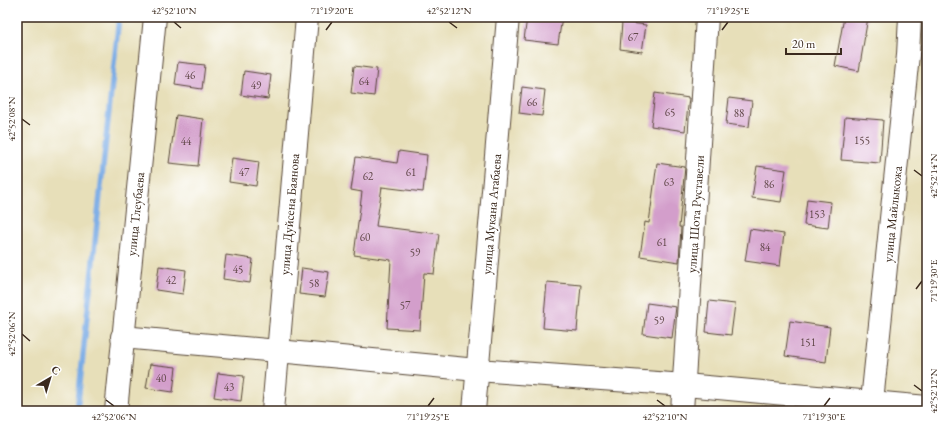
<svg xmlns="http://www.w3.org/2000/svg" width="944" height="428" viewBox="0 0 944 428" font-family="'EB Garamond',serif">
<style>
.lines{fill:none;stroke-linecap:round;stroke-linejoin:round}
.stream{stroke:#79abe5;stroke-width:5.5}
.building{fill:#d39ecb}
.minor-casing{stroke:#554535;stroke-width:24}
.minor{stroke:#fff;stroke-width:22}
.ticks{fill:none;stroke:#3b2a1e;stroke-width:1.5}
.labels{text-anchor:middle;stroke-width:3.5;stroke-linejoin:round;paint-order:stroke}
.number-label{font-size:11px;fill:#614749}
.street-label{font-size:13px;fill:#3b2a1e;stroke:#fff}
.neatline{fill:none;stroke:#3b2a1e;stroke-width:1.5}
.ticks-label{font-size:10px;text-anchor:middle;fill:#3b2a1e}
</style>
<rect width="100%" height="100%" fill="#fff"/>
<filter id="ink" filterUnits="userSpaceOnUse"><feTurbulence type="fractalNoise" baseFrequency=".025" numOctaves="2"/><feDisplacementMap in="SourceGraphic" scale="8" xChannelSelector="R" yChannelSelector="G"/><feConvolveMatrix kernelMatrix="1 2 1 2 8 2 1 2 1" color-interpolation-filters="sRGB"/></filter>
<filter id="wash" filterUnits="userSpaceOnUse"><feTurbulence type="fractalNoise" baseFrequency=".012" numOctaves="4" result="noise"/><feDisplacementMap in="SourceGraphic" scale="16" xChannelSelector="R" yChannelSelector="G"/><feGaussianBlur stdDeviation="0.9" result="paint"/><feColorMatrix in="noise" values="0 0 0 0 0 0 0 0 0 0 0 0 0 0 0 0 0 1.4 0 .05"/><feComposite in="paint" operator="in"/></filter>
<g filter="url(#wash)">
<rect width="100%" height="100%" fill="#e7dfb9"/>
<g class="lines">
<polyline class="stream" points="77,411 119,17"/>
</g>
<g id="blocks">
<g class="building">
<polygon points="527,17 562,17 558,44 524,40"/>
<polygon points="844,17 868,17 859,71 835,66"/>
<polygon points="622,22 646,25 642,52 620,49"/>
<polygon points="178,62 205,65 202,89 175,85"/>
<polygon points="354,66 377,69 374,96 351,93"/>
<polygon points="244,71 271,75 268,99 241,95"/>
<polygon points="522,87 545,90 542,116 519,113"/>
<polygon points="655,93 689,98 685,131 651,126"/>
<polygon points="729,98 752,101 749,127 726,124"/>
<polygon points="176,115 203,119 198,166 169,163"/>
<polygon points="845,117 883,120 880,163 841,160"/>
<polygon points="399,151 427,155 423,192 382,187 376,226 439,234 434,274 424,273 420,330 387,328 391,260 354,255 362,192 351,190 356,157 397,163"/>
<polygon points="232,158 259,162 256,186 229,182"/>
<polygon points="657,163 685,167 679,227 681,227 679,262 640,256 645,222 649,223"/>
<polygon points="757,166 786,170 781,202 752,198"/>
<polygon points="807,199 831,202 828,228 804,225"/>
<polygon points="750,229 784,234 780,266 745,261"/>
<polygon points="226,255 253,259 250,283 223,279"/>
<polygon points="159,266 186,270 183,294 156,290"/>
<polygon points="302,268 329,272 325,297 299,294"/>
<polygon points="547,282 581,285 577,331 543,328"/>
<polygon points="709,301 735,304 731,335 706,332"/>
<polygon points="647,303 676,307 672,338 643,334"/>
<polygon points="790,321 830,327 826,362 785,356"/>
<polygon points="150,364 176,367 173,392 146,388"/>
<polygon points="218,373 244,376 241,401 214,397"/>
</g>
</g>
</g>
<g filter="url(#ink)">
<use href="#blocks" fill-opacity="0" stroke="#554535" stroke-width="1"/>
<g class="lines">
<g class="minor-casing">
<g id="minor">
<polyline points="122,337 278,351 477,370 685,385 927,407"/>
<polyline points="116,411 155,17"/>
<polyline points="273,411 307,17"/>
<polyline points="474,411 508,17"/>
<polyline points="682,411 707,17"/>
<polyline points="871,411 908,55 910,17"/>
</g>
</g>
<use href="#minor" class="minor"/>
</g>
</g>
<path class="ticks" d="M 174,22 L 181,28M 449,22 L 457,28M 326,30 L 332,22M 722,30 L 728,22M 22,119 L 30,125M 914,170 L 922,176M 916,289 L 922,281M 22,334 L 30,341M 914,385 L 922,391M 106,400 L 114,406M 657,400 L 665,406M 428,406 L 434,398M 824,406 L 830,398"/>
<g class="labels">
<g class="number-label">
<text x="633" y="41">67</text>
<text x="190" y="79">46</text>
<text x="364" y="85">64</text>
<text x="256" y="89">49</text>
<text x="532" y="106">66</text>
<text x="670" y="116">65</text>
<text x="739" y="117">88</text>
<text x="862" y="144">155</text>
<text x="186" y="145">44</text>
<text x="244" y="176">47</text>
<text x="411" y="176">61</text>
<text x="368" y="180">62</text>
<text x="669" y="186">63</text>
<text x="769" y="188">86</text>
<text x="817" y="218">153</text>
<text x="365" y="241">60</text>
<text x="662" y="246">61</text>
<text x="765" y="251">84</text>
<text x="415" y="256">59</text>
<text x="238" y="273">45</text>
<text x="171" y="284">42</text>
<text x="314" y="287">58</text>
<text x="405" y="309">57</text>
<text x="659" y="324">59</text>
<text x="808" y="346">151</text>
<text x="161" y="382">40</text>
<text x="229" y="391">43</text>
</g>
<g class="street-label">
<text transform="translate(135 214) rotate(-84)" y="5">улица Тлеубаева</text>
<text transform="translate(289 214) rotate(-85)" y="5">улица Дуйсена Баянова</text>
<text transform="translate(491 214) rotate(-85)" y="5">улица Мукана Атабаева</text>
<text transform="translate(695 214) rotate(-86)" y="5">улица Шота Руставели</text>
<text transform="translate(892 214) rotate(-84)" y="5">улица Майлыкожа</text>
</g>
</g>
<rect width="944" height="428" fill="none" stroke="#fff" stroke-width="44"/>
<g transform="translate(50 378) rotate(38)" stroke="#ffffff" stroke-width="3" paint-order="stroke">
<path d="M0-3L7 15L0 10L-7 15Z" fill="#3b2a1e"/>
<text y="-6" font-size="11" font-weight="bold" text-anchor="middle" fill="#3b2a1e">С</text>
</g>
<path d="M786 48v6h55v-6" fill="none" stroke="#3b2a1e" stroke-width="2"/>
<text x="792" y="48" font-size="12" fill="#3b2a1e" stroke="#ffffff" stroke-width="3" paint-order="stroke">20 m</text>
<rect x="22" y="22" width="900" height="384" class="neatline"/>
<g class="ticks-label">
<text x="174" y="14">42°52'10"N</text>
<text x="332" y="14">71°19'20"E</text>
<text x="449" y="14">42°52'12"N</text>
<text x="728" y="14">71°19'25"E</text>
<text transform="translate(11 119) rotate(-90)" y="4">42°52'08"N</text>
<text transform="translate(933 176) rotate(-90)" y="4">42°52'14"N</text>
<text transform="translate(933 281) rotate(-90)" y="4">71°19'30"E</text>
<text transform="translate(11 334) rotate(-90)" y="4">42°52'06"N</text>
<text transform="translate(933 391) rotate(-90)" y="4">42°52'12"N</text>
<text x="114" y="420">42°52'06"N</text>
<text x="428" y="420">71°19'25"E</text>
<text x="665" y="420">42°52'10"N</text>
<text x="824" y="420">71°19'30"E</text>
</g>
</svg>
